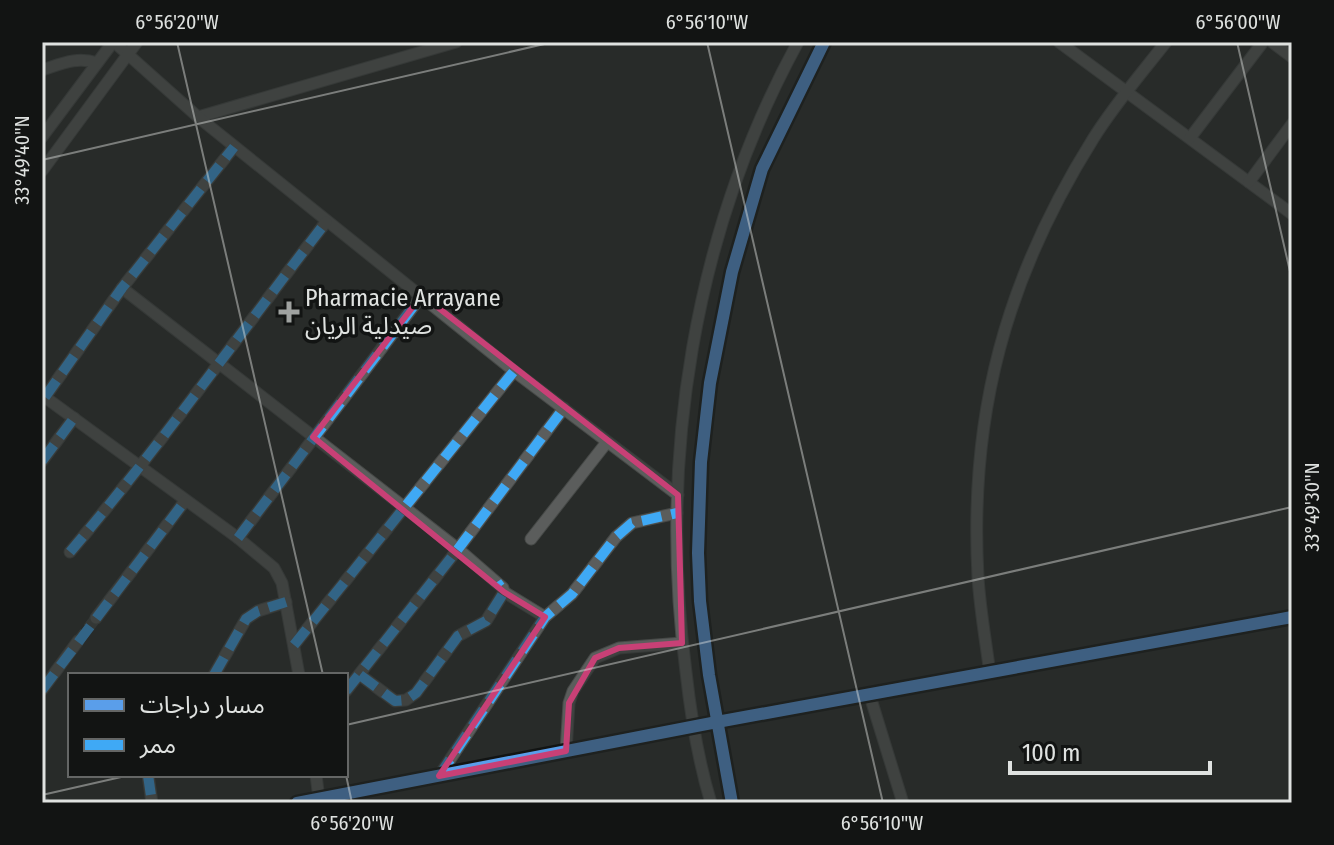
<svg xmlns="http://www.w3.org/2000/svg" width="1334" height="845" viewBox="0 0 1334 845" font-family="'Fira Sans Condensed','Noto Sans Arabic',sans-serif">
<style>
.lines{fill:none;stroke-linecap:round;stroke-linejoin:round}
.minor-tunnel{stroke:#434644;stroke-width:11;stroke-dasharray:11 5.5;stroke-linecap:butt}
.minor-casing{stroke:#464947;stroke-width:13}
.minor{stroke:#5b5d5c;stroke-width:11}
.quiet{stroke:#3fa9f5;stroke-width:10;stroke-dasharray:20 10;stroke-linecap:butt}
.cycleway-casing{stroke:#121413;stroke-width:17}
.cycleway{stroke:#5a9eea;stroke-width:12}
.marked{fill:none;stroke:#c84076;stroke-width:6;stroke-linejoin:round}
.ticks{fill:none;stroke:#dfe2e0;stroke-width:2;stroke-opacity:0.45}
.poi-dot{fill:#9fa2a0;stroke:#121413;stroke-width:3}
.labels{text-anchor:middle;stroke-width:7;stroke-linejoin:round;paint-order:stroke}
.poi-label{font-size:24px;fill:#dfe2e0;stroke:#121413;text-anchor:start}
.neatline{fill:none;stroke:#dfe2e0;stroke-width:3}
.ticks-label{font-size:20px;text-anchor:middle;fill:#dfe2e0}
</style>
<rect width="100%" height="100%" fill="#282b29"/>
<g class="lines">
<polyline class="minor-tunnel" points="78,641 96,618"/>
<g class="minor-casing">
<g id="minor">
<polyline points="114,42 198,117 456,42"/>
<polyline points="1059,42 1292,214"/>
<polyline points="1272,42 1292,57"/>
<path d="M 42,70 C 61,64 77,56 97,63"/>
<polyline points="198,117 514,371 678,495"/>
<polyline points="42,137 113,42"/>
<polyline points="1190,138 1263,42"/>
<polyline points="42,171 137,42"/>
<polyline points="1249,182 1292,124"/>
<polyline points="122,288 458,549 503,588 504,592 486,621 458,636 416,693 406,700 395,701 360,675"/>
<polyline points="42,395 238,538 274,568 282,583 299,675"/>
<polyline points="45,397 122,288 234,147"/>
<polyline points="42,461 74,418"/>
<polyline points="238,538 422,295"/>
<polyline points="531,539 607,442"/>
<path d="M 70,552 C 160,446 241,332 326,222"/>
<polyline points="504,592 545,617"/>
<polyline points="96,618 185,501"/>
<polyline points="294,645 514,371"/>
<path d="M 990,674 C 986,642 980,610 978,577 C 969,414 1006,278 1093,139 C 1114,105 1141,74 1166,42"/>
<polyline points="214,675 246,619 258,611 286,602"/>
<polyline points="42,690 78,641"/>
<polyline points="346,691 458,549 564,408"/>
<polyline points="870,696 903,803"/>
<polyline points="566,751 569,703 573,691 595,658 619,648 682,643"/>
<polyline points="148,775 152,803"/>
<polyline points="316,775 319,799"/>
<polyline points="439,776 545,617 572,594 616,537 632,523 677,513"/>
<polyline points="42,802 44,803"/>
<polyline points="297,803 717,722 1292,617"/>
<path d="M 711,803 C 698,760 691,717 686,672 C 658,458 694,232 798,42"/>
<polyline points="732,803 709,675 700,601 698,553 701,462 710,383 732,272 762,169 824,42"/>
</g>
</g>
<use href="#minor" class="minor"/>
<g class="quiet">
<polyline points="45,397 122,288 234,147"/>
<polyline points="42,461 74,418"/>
<polyline points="238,538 422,295"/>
<path d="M 70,552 C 160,446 241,332 326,222"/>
<polyline points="294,645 514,371"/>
<polyline points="214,675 246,619 258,611 286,602"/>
<polyline points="360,675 395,701 406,700 416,693 458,636 486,621 504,592 497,582"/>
<polyline points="42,690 185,501"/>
<polyline points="346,691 458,549 564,408"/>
<polyline points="148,775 152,803"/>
<polyline points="439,776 545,617 572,594 616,537 632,523 677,513"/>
</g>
<g class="cycleway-casing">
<g id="cycleway">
<polyline points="297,803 717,722 1292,617"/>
<polyline points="732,803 709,675 700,601 698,553 701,462 710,383 732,272 762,169 824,42"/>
</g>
</g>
<use href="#cycleway" class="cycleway"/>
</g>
<path d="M0 0H1334V845H0ZM 422,295 L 678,495 L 682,643 L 619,648 L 595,658 L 569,703 L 566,751 L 439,776 L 545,617 L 504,592 L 313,437 Z" fill="#282b29" fill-opacity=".55" fill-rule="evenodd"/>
<path class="marked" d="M 422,295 L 678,495 L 682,643 L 619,648 L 595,658 L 569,703 L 566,751 L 439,776 L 545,617 L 504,592 L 313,437 Z"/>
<path class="ticks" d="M 177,42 L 323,675M 707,42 L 883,803M 1237,42 L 1292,280M 42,160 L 553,42M 346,725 L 1292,507M 346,775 L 352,803M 42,795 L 130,775"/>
<path class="poi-dot" d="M285 300h8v8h8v8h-8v8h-8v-8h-8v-8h8z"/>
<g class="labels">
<g class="poi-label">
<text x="305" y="306">Pharmacie Arrayane<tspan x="305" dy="28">صيدلية الريان</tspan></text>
</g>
</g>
<rect width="1334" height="845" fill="none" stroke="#121413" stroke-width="88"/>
<rect x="68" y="673" width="280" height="104" fill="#121413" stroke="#646665" stroke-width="2"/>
<rect x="84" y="699" width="40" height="12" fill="#5a9eea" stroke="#646665" stroke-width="2"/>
<text x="140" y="713" font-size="24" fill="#dfe2e0">مسار دراجات</text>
<rect x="84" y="739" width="40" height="12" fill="#3fa9f5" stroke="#646665" stroke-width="2"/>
<text x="140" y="753" font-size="24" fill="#dfe2e0">ممر</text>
<path d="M1010 761v12h200v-12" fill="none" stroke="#dfe2e0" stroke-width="4"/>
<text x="1022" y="761" font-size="24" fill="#dfe2e0" stroke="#121413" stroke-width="6" paint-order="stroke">100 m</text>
<rect x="44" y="44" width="1246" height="757" class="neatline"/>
<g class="ticks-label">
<text x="177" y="29">6°56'20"W</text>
<text x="707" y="29">6°56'10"W</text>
<text x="1238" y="29">6°56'00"W</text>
<text transform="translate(22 160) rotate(-90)" y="7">33°49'40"N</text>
<text transform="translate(1312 507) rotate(-90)" y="7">33°49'30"N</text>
<text x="352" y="830">6°56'20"W</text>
<text x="882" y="830">6°56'10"W</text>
</g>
</svg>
